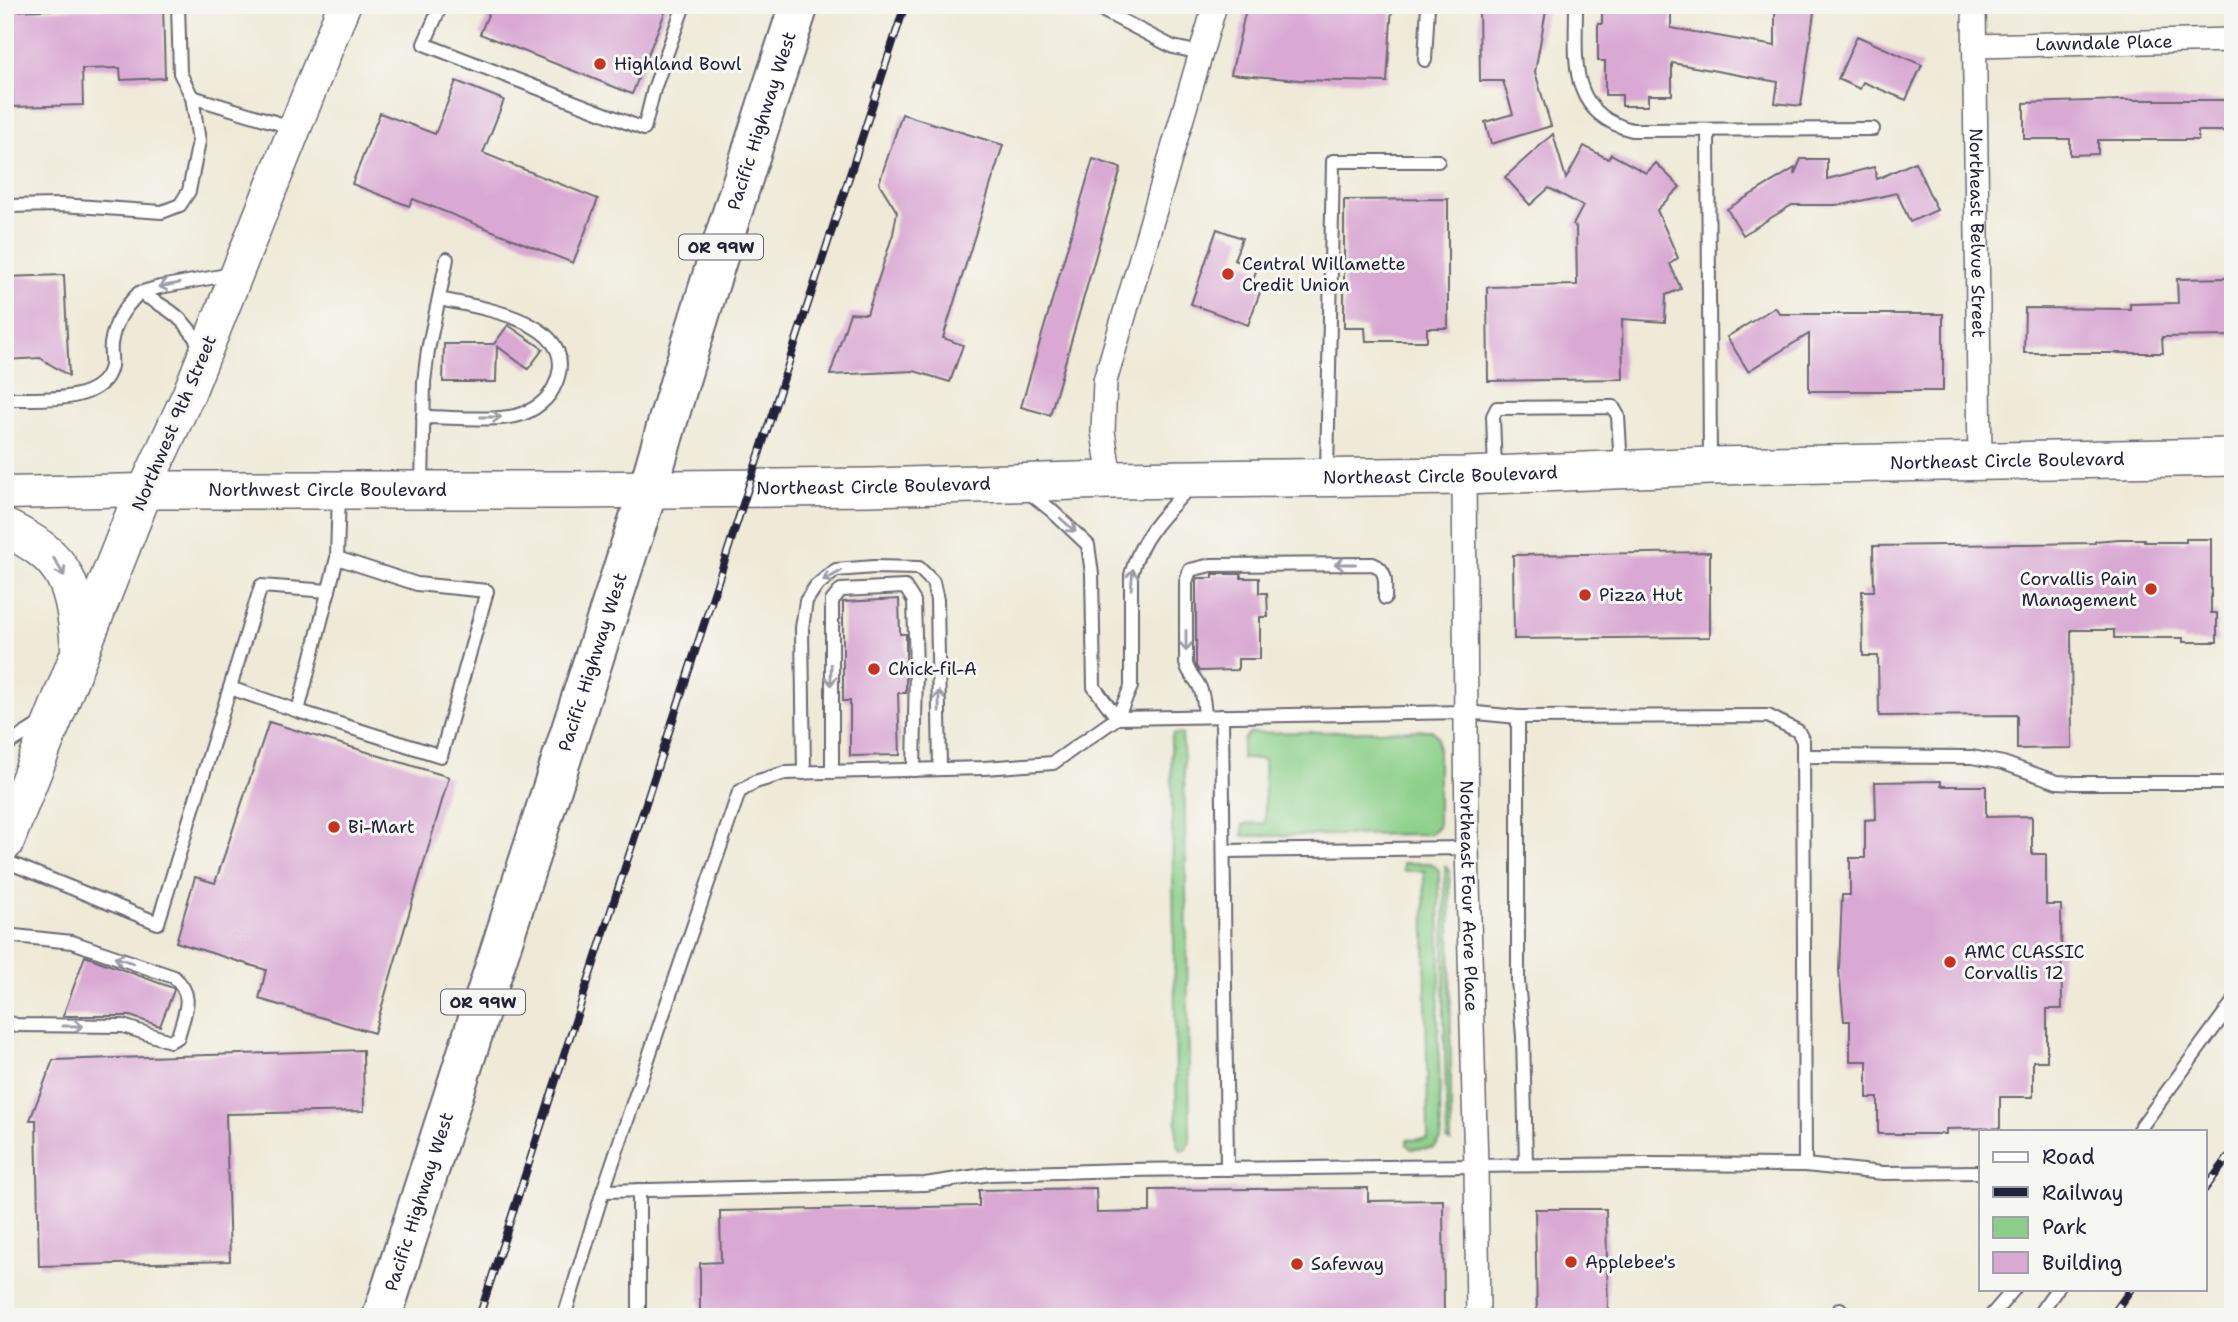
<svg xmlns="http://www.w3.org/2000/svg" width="2238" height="1322" viewBox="0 0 2238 1322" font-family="'Shantell Sans',sans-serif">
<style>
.green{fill:#8bcf88;stroke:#567862;stroke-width:2}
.building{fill:#d9a8d3}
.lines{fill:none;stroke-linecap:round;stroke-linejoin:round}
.service-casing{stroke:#6a6872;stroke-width:16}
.minor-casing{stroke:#6a6872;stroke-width:26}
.secondary-casing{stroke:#6a6872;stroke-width:35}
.primary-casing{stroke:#6a6872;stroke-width:40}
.trunk-casing{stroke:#6a6872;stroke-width:42}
.service{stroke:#fff;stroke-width:12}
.minor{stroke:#fff;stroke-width:23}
.secondary{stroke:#fff;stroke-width:32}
.primary{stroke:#fff;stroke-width:37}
.trunk{stroke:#fff;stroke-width:38}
.rail-casing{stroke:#22223b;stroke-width:8}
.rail{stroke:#f6f6f2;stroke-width:5;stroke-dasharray:16;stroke-linecap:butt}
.oneway{stroke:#9c9ca7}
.poi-dot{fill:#c8321e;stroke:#f6f6f2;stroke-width:2.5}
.labels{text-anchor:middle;stroke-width:6;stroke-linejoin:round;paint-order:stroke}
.shield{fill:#f6f6f2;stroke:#626272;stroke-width:2}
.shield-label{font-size:16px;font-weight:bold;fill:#22223b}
.street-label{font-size:18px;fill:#22223b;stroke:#f6f6f2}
.poi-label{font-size:18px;fill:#22223b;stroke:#f6f6f2;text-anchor:start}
</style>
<rect width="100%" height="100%" fill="#f6f6f2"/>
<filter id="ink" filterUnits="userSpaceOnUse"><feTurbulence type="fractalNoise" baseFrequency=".0143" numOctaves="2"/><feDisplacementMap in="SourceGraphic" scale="14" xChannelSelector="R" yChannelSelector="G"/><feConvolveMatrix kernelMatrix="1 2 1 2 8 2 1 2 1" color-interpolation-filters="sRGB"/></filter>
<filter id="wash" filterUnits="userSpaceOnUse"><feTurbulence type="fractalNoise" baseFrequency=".00686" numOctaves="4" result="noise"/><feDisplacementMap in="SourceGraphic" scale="28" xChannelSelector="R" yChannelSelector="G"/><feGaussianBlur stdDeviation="1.57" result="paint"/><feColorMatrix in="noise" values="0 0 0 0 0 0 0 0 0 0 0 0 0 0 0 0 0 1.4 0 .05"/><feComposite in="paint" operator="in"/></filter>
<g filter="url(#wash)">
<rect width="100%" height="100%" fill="#efead7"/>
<g class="green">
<path d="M 1432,730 L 1438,737 L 1438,826 L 1430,834 L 1243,836 L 1243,824 L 1265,823 L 1264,759 L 1242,759 C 1242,748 1240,738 1251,733 Z"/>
<polygon points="1173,734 1182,734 1184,759 1190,1132 1190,1142 1185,1150 1181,1150 1177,1143 1171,740"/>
<polygon points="1403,863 1431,863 1439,870 1440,980 1438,1015 1441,1140 1434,1148 1412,1149 1407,1145 1407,1140 1428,1139 1428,1129 1424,871 1403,871"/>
<polygon points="1445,866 1450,871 1451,1142 1447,1140 1444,1013"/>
</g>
<g id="blocks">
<g class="building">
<polygon points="113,5 163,5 165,78 121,80 120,68 82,69 83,105 13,107 12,72 5,73 5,11 113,8"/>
<polygon points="492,5 668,5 632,94 480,34"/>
<polygon points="1247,5 1392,5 1387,82 1299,80 1231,74"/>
<polygon points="1479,5 1547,5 1535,72 1551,126 1491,144 1485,122 1513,114 1503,81 1480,81"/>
<polygon points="1602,5 1671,5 1671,28 1775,46 1775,5 1815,5 1801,106 1775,103 1778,82 1672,63 1672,95 1648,95 1648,106 1622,106 1622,95 1605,95 1605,61 1598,61 1598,24 1602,24"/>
<polygon points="1857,36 1922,65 1906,100 1863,82 1860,89 1838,79"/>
<polygon points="456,81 504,100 483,153 598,199 573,263 413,199 409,206 352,184 380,113 435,134"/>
<polygon points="2123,100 2233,100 2233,131 2198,131 2198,140 2098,140 2098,154 2070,155 2070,139 2024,139 2024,103"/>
<polygon points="902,114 1003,145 943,338 963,345 950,382 914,371 830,375 850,313 867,314 893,234 897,212 879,183"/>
<polygon points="1553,134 1566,179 1584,146 1608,159 1611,154 1646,173 1656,163 1680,187 1657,210 1678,258 1670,264 1681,289 1666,295 1665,322 1622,319 1623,379 1488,381 1487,287 1577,285 1576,227 1573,225 1583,206 1549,188 1530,205 1505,177"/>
<polygon points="1093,159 1121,168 1050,415 1021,407"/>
<polygon points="1801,159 1827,159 1827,179 1874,167 1877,179 1915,162 1937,210 1910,222 1897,193 1842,205 1792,205 1743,235 1727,209 1795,168 1794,175"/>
<polygon points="1448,199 1448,328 1427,328 1427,341 1366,341 1365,328 1344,328 1344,200"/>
<polygon points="1217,229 1242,238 1234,260 1257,268 1253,280 1263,284 1248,325 1191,304"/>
<polygon points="64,275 69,376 40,358 5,360 5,277"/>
<polygon points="2233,278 2233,336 2162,337 2163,353 2024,353 2025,308 2130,309 2130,304 2178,303 2177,279"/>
<polygon points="1775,307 1780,314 1943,314 1943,391 1809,391 1809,334 1748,371 1727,337"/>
<polygon points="508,325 543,349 528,369 497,346 496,382 443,382 444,344 494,344"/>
<polygon points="2119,539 2144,539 2144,542 2186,542 2186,539 2211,539 2211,613 2217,613 2217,642 2183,642 2183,638 2114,638 2114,630 2071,630 2072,748 2017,749 2017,715 1879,716 1878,656 1863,656 1862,591 1874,591 1873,546 2095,543 2095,541"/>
<polygon points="1710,552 1710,637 1514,639 1513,555"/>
<polygon points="1213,574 1241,574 1241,578 1259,578 1259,593 1267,593 1268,617 1260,617 1260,659 1238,659 1238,670 1199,671 1196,666 1196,581 1197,578 1213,578"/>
<polygon points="899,599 900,634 906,634 906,693 898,693 900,755 850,756 850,701 843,701 843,602"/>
<polygon points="269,722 449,777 374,1033 259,999 266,970 176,942 195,877 215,883"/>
<polygon points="1941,781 1941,786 1986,786 1986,817 2032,816 2032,854 2046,854 2046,905 2061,905 2062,1009 2047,1009 2047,1061 2033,1061 2033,1097 2000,1097 2000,1128 1946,1129 1946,1134 1878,1134 1878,1098 1867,1098 1867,1061 1850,1061 1850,1021 1844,1021 1839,970 1842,895 1850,895 1850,858 1865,858 1865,820 1876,819 1875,782"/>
<polygon points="85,956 173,988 174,990 160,1026 130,1016 63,1016"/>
<polygon points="363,1050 364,1111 226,1114 230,1261 39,1266 36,1120 30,1120 53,1060"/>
<polygon points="1096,1188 1097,1213 1150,1212 1150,1190 1368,1188 1368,1201 1443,1200 1444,1317 700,1317 700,1263 721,1262 720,1211 979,1206 979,1190"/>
<polygon points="1535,1209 1606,1209 1608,1315 1537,1316"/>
</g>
</g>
</g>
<g filter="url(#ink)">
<use href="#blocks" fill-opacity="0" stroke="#6a6872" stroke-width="2"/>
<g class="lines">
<g class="service-casing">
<g id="service">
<polyline points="441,5 424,44 644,129 654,89 684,5"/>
<polyline points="1092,5 1173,47 1201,53"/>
<path d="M 1576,5 C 1576,59 1567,113 1632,130 L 1873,129"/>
<polyline points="1425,60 1428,5"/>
<polyline points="192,97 294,128"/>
<polyline points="1708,131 1710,463"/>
<polyline points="5,206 62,205 162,212 180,205 189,191 199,141 192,97 180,73 178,5"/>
<path d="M 201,350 C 189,320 167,307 139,293 L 160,287 L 232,274"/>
<path d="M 5,399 C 36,398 103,406 111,366 C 112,359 110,351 111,344 C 114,323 124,308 139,293"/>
<path d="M 423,417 C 451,417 481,421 509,417 C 527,415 545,404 553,389 C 588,322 482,308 439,299"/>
<polyline points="1495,471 1493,416 1497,408 1613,407 1618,416 1621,466"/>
<polyline points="1327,474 1333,161 1438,161"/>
<polyline points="422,488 424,382 428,350 447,259"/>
<path d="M 1026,490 L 1051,510 L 1088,545 L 1092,574 L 1094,687 L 1117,718 L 1131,687 L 1131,575 C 1140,538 1164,514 1190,487"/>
<polygon points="337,558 417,584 487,591 441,756 298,711"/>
<polyline points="337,558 339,492"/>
<polyline points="230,688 298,711"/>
<polygon points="1466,712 1518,717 1768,716 1798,731 1803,741 1805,1165 1650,1164 1124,1170 990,1174 925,1184 603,1191 739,792 755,782 785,773 984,768 1053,763 1117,718"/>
<path d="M 1205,716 C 1204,706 1204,697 1200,688 C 1196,678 1188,674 1186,663 L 1186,582 L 1190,570 L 1211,565 L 1373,564 C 1388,570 1385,584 1385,598"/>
<polyline points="1222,716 1227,1169"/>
<polyline points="1518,717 1518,981 1523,1036 1526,1164"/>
<polyline points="5,746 40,724"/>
<polyline points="1803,756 1972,757 2003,763 2057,782 2076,783 2233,783"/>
<polyline points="832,772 832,601 841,590 905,587 914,601 916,670 914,770"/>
<polyline points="804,773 802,628 806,601 816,586 836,570 874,567 919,568 933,582 937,600 940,769"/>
<polyline points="1224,851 1467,848"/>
<polyline points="5,861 158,923 261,586 329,591"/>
<path d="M 5,935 L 72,942 L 174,977 C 196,996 184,1013 178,1037 L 170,1041 L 123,1026 L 16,1025 L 5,1021"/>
<polyline points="2138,1131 2233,1002"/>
<polyline points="1805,1165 1883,1173 1981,1172"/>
<polyline points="1840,1309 1840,1317"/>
<polyline points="564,1317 603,1191"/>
<polyline points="639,1317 639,1190"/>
<polyline points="1990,1317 2014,1289"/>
<polyline points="2037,1317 2057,1289"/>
</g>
</g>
<g class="minor-casing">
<g id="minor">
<path id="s1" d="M 1974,5 L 1980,460"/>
<path id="s2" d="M 1974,46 L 2233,40"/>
<path id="s3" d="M 1464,476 L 1467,848 L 1476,1166 L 1478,1317"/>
<polyline points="1110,480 1103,431 1105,381 1215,5"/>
</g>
</g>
<g class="secondary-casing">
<polyline id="secondary" points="5,493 144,490 189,393 344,5"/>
</g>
<g class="primary-casing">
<g id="primary">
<path d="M 5,528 C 69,558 74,584 80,652"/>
<path id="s4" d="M 5,842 L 144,490 L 568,490 L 871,487 L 1110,480 L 1464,476 L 1710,466 L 2233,457"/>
</g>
</g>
<g class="trunk-casing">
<g id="trunk">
<path id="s5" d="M 382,1317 L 648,490 C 694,327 747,166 799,5"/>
</g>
</g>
<use href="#service" class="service"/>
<use href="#minor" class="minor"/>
<use href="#secondary" class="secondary"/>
<use href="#primary" class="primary"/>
<use href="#trunk" class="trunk"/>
<g class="rail-casing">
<g id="rail">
<polyline points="2205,1189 2233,1151"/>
<polyline points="479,1317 905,5"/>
<polyline points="2111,1317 2131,1289"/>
</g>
</g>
<use href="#rail" class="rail"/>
</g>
<defs><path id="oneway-shaft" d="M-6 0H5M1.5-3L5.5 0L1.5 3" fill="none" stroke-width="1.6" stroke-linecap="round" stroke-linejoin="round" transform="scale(1.75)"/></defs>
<g class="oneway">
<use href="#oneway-shaft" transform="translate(169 285) rotate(170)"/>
<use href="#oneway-shaft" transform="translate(491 417)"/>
<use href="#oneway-shaft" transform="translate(1068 525) rotate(42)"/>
<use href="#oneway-shaft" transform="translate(1345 564) rotate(180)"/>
<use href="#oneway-shaft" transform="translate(59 567) rotate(59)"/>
<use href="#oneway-shaft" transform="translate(832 576) rotate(151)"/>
<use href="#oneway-shaft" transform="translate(1132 579) rotate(-85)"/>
<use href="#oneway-shaft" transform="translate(1186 641) rotate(90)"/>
<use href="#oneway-shaft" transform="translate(831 675) rotate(90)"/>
<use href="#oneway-shaft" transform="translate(939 701) rotate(-91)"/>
<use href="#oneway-shaft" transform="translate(124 960) rotate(-161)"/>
<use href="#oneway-shaft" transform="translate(73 1026)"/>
</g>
</g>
<g class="poi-dot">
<circle cx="600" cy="64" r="7"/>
<circle cx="1228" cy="274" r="7"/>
<circle cx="2151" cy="589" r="7"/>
<circle cx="1585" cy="595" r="7"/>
<circle cx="874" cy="669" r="7"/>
<circle cx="334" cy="827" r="7"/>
<circle cx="1950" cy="962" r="7"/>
<circle cx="1571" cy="1262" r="7"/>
<circle cx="1297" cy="1264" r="7"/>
</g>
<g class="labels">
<g class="shield">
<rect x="679" y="234.5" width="84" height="25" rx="5"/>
<rect x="441" y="989.5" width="84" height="25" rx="5"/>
</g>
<g class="shield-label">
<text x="721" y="253">OR 99W</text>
<text x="483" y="1008">OR 99W</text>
</g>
<g class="street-label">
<text dy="6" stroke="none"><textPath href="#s2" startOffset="130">Lawndale Place</textPath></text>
<text dy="6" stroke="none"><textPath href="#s5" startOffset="1255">Pacific Highway West</textPath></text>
<text dy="6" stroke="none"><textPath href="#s1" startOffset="228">Northeast Belvue Street</textPath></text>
<text transform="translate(174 423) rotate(-67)" y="6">Northwest 9th Street</text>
<text dy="6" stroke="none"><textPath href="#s4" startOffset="2242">Northeast Circle Boulevard</textPath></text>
<text dy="6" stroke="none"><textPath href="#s4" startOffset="1675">Northeast Circle Boulevard</textPath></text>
<text dy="6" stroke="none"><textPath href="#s4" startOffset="1108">Northeast Circle Boulevard</textPath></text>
<text dy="6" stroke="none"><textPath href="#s4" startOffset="562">Northwest Circle Boulevard</textPath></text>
<text dy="6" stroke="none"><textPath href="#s5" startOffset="688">Pacific Highway West</textPath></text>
<text dy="6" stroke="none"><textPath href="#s3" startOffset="420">Northeast Four Acre Place</textPath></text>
<text dy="6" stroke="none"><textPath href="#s5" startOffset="121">Pacific Highway West</textPath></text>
</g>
<g class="poi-label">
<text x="614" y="70">Highland Bowl</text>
<text x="1242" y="270">Central Willamette<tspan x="1242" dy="21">Credit Union</tspan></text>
<text x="2137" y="585" text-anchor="end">Corvallis Pain<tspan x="2137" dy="21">Management</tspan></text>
<text x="1599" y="601">Pizza Hut</text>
<text x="888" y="675">Chick-fil-A</text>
<text x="348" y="833">Bi-Mart</text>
<text x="1964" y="958">AMC CLASSIC<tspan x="1964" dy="21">Corvallis 12</tspan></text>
<text x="1585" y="1268">Applebee's</text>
<text x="1311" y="1270">Safeway</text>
</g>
</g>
<rect width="2238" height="1322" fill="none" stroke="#f6f6f2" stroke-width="28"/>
<rect x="1979" y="1130" width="228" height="161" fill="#f6f6f2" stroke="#a1a1a9" stroke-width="2"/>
<rect x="1993" y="1152" width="35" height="10" fill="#ffffff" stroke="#a1a1a9" stroke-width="2"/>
<text x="2042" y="1164" font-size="21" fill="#22223b">Road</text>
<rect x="1993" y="1187" width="35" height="10" fill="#22223b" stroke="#a1a1a9" stroke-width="2"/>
<text x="2042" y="1200" font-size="21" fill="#22223b">Railway</text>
<rect x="1993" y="1217" width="35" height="21" fill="#8bcf88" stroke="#a1a1a9" stroke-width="2"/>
<text x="2042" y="1234" font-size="21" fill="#22223b">Park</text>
<rect x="1993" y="1252" width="35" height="21" fill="#d9a8d3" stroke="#a1a1a9" stroke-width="2"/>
<text x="2042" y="1270" font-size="21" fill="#22223b">Building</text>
</svg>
